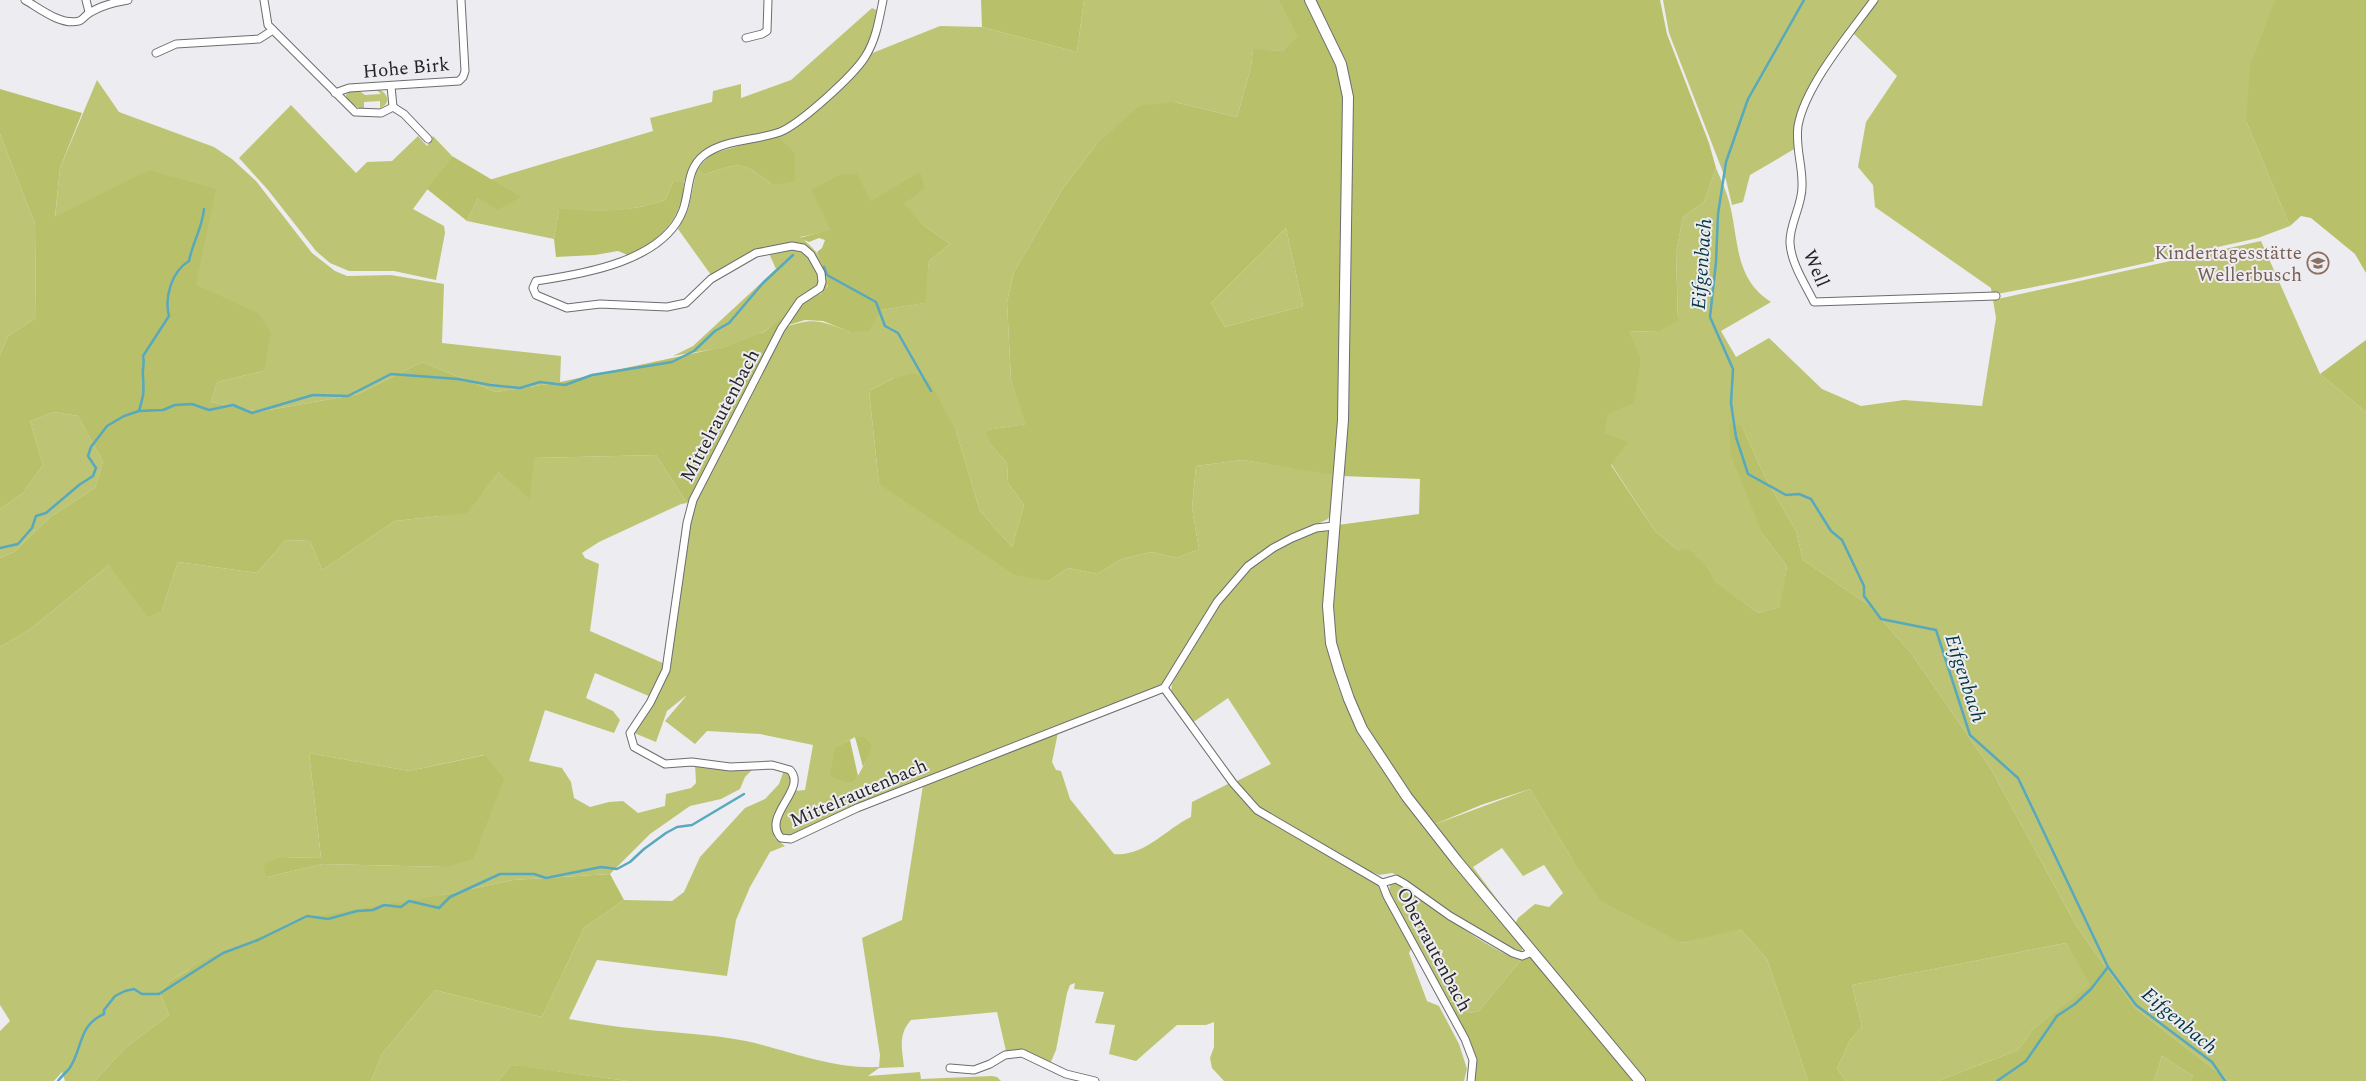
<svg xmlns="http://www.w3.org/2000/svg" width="2366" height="1081" viewBox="0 0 2366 1081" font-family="Spectral,serif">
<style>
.green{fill:#bdc574;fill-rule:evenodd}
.forest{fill:#b8c06a;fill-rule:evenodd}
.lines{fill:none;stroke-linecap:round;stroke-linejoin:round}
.stream{stroke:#58a8be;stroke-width:2.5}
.minor-casing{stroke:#6d6c6f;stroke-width:9}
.secondary-casing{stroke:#6d6c6f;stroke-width:12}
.minor{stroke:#fff;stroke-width:7}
.secondary{stroke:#fff;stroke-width:10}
.labels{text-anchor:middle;stroke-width:4;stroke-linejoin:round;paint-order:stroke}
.street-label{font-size:19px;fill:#262527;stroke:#edecf0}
.education-label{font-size:19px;fill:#785e54;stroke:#edecf0;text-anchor:end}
.water-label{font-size:20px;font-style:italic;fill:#003642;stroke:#edecf0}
</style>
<rect width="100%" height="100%" fill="#edecf0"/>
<g class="green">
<path d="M 1084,0 L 1278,0 L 1299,36 L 1282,51 L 1253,50 L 1251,67 L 1237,117 L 1174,102 L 1096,145 L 1063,188 L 1014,272 L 1007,302 L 1011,381 L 1027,424 L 987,430 L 989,443 L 1007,463 L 1008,483 L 1024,505 L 1012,547 L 980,511 L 956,431 L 894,378 L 869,391 L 879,484 L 1049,581 L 1068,568 L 1097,574 L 1122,559 L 1151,552 L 1177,558 L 1199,549 L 1192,508 L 1196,466 L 1242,460 L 1335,474 L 1331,513 L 1328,519 L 1307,529 L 1236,575 L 1215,600 L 1168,679 L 1156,688 L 856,806 L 793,835 L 784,836 L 780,831 L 780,818 L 794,791 L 805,790 L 813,745 L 760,734 L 707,731 L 695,744 L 665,721 L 687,695 L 667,711 L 656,742 L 634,733 L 661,687 L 694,503 L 785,327 C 815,317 822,321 850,332 L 881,310 L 924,303 L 929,261 L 950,244 L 926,227 L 903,204 L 831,231 L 800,237 C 813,246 842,277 822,293 C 816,297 808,298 801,302 C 789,312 778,323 765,331 C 738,348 703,351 673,356 L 693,346 L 776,269 L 767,249 L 711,275 L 678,229 L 688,210 L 697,169 L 704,175 C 742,161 741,161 773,185 L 777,135 L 789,130 L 870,54 L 940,26 L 982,27 L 1077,52 ZM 855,737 L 865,763 L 855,781 L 836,748 Z"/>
<polygon points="1663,0 1873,0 1806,96 1796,148 1750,175 1743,202 1732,205 1726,180 1669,33"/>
<polygon points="1876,0 2275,0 2246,121 2290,226 2258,238 2070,280 1992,295 1991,288 1875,207 1873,185 1858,167 1866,122 1897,76 1853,33"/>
<path d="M 872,8 L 879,11 C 876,24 873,39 866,51 C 855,71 800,121 779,129 C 744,143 699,141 684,182 L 673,182 L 665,200 C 630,213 595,211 559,210 L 554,239 L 467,221 L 478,198 L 520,197 L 489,180 L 653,131 L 650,118 L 712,102 L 713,91 L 741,84 L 741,98 L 791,80 Z"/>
<polygon points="97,80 119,112 214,147 232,159 256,181 312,253 335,271 347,276 391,275 444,284 442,343 561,356 560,382 496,392 422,362 359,394 258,412 211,402 217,382 264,371 257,313 55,218 60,168"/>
<path d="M 376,89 C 387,91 393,103 380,108 L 380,101 L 364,102 L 364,109 L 361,109 L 347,101 L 346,95 L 350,91 L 358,90 L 365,95 L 381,94 Z"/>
<polygon points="291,105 356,173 367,162 392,161 418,136 427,146 433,136 452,156 413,209 444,226 445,233 436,280 394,271 349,271 330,263 316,251 268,190 239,158"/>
<polygon points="0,134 35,224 36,318 8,336 0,355"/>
<path d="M 1716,168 C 1721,180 1727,192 1730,205 C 1739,243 1735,279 1771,302 L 1721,331 L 1736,357 L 1769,338 L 1822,389 L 1861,406 L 1904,400 L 1982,406 L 1996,318 L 1993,300 L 2261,241 L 2320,374 L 2366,412 L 2366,1081 L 2229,1081 L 2135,1008 L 2077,927 L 1991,769 L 1911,653 L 1869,605 L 1803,560 L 1796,531 L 1765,477 L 1742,426 L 1763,535 L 1787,566 L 1781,607 L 1758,613 L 1714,582 L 1709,569 L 1679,551 L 1655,531 L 1611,464 L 1603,433 L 1628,331 L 1660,332 L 1678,319 L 1676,253 L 1683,217 L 1704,202 Z"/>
<polygon points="1286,228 1303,306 1225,327 1211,303"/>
<polygon points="54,412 78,416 103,462 95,488 50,517 14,552 0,558 0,509 23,493 43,465 30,421"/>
<path d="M 656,455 L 687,503 L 681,504 L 599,542 L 582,553 L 585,558 L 599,564 L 590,631 L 665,664 L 651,697 L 595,673 L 586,698 L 613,711 L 620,720 L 614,733 L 545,710 L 529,761 L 562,768 L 571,782 L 574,798 L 590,807 L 609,802 L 623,801 L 638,813 L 665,806 L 666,794 L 691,788 L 696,783 L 695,764 L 753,769 L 745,777 L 740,789 L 721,799 L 690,806 L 650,834 L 610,874 L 513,880 L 442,895 L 188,970 L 170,981 L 160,993 L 169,1015 L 126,1047 L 95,1081 L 65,1081 L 62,1072 L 54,1081 L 0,1081 L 0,1031 L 10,1021 L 0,1005 L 0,647 L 29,630 L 109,565 L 162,610 L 178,562 L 257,573 L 286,540 L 310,541 L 322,570 L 395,521 L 440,516 L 484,491 L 499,472 L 534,458 ZM 309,753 L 409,771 L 484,755 L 446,867 L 323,864 L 267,877 L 281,857 L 321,858 Z"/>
<path d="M 1327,530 L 1329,534 L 1327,644 L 1338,686 L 1353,722 L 1364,743 L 1406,802 L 1523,948 L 1521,952 L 1477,931 L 1397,875 L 1392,873 L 1379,875 L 1364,869 L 1259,809 L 1235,782 L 1271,764 L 1228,698 L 1192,723 L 1171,692 L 1172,684 C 1199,630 1230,576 1284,546 C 1297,538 1312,531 1327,530 Z"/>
<path d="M 1058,732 L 1052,762 L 1056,770 L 1061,771 L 1070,799 L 1114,854 C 1144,857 1166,829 1191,817 L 1192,802 L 1230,783 L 1244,800 L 1371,879 L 1377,884 L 1412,947 L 1409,953 L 1427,1001 L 1439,1006 L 1459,1044 L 1467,1069 L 1464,1081 L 1224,1081 L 1212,1068 L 1210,1058 L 1214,1047 L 1214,1022 L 1206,1025 L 1177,1025 L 1136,1061 L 1109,1054 L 1115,1025 L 1095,1023 L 1104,992 L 1074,989 L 1075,983 L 1070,985 L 1067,993 L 1056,1050 L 1050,1064 L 1024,1051 L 1006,1051 L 997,1012 L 911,1020 C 898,1034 902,1049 904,1067 L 879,1068 L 868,1076 L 920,1072 L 921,1079 L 992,1076 L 997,1077 L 1001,1081 L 627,1081 L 511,1065 L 498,1081 L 371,1081 L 382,1054 L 435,990 L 542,1017 L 584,928 L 624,900 L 672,901 L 684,892 L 700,857 L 745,808 L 765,799 L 779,784 L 784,770 L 791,778 C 788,798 768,819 775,838 L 785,846 L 770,852 L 750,887 L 736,920 L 727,976 L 597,960 L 569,1019 C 592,1023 616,1027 640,1029 C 675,1033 711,1034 746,1041 C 791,1051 832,1069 879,1067 L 880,1055 L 862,938 L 902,920 L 923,785 Z"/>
<polygon points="1530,789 1572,859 1682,943 1739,928 1767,959 1808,1081 1643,1081 1515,924 1518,918 1535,904 1549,907 1563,893 1544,865 1523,876 1502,848 1473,867 1499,902 1499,906 1433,825"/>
<path d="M 1394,883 C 1409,886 1422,899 1434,908 C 1452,922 1500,955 1521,960 L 1479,1011 L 1469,1013 L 1455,1002 L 1447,1001 L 1389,891 L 1390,885 Z"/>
<polygon points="2066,943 2091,985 2034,1028 2018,1050 1938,1081 1846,1081 1837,1069 1850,1040 1862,1027 1852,985"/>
<polygon points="2162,1056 2193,1076 2190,1081 2154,1081"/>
</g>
<g class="forest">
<polygon points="981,0 1084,0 1077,52 982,27"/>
<path d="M 1278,0 L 1660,0 L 1667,34 L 1709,143 L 1716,168 L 1704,202 L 1683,217 L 1676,253 L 1678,320 L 1660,332 L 1629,331 L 1641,359 L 1634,403 L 1608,414 L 1604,433 L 1628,442 L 1611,465 L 1655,531 L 1679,551 L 1688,549 L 1709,569 L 1715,582 L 1758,613 L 1780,607 L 1787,566 L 1763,535 L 1731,456 L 1729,424 L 1742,426 L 1765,477 L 1796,531 L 1803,560 L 1869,605 L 1911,653 L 1991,769 L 2077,927 L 2135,1008 L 2229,1081 L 2190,1081 L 2193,1076 L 2162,1056 L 2154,1081 L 1938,1081 L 2018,1050 L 2034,1028 L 2090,985 L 2066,943 L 1852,985 L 1862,1027 L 1850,1040 L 1837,1069 L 1846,1081 L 1808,1081 L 1767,959 L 1740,929 L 1682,943 L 1601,901 L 1572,859 L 1530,789 L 1481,805 L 1433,825 L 1370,737 L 1351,694 L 1334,641 L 1332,599 L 1338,525 L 1419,514 L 1420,479 L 1342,476 L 1242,460 L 1196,466 L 1192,508 L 1199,549 L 1177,558 L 1151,552 L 1122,559 L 1097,574 L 1068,568 L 1049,581 L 1015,575 L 879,484 L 869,391 L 894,378 L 914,373 L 930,382 L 956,431 L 980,511 L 1012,547 L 1024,505 L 1008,483 L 1007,463 L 989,443 L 986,430 L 1026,424 L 1011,381 L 1007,302 L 1014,272 L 1063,188 L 1096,145 L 1139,106 L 1174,102 L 1237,117 L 1251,67 L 1253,49 L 1282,51 L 1298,36 ZM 1286,228 L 1303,306 L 1225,327 L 1211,303 Z"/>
<polygon points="2275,0 2366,0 2366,273 2355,254 2311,218 2301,216 2290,226 2246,121 2250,66"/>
<polygon points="0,89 82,113 60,168 55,217 149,170 216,189 196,284 258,313 271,333 264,371 217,382 211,402 258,412 359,394 422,362 496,392 560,382 728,346 764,332 809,297 821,294 828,286 828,275 817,252 822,248 825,240 819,238 809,242 799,238 831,230 811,190 839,175 857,174 871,201 920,172 925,188 904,204 926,227 950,244 929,261 925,303 881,310 869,331 850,332 823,321 805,320 779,328 717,450 687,503 656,455 534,458 530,499 499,472 467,513 395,521 322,570 310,541 286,540 257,573 178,562 162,610 148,617 109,565 29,630 0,647 0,558 14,552 50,517 95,488 103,462 78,416 54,412 30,421 43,465 23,493 0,509 0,355 8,336 36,318 35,224 0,134"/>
<path d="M 776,135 L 795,153 L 795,181 L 773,185 C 741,161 742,161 704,175 L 697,169 L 711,154 Z"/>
<polygon points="452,156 521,197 497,210 478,198 467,221 427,189"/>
<path d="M 673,182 L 684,182 C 683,219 660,239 630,256 L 618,251 L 595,255 L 556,257 L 554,239 L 559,209 C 595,211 630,213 665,200 Z"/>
<polygon points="2366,340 2366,412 2320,374"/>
<polygon points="855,737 864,737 872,746 863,767"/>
<path d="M 850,740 L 858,776 L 855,781 C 846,784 838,780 830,775 L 835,748 Z"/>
<polygon points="309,753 409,771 485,755 504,779 473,859 446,867 323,864 267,877 264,870 265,863 281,857 321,858"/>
<polygon points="610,874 624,900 584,928 542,1017 435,990 382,1054 371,1081 95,1081 126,1047 169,1015 160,993 170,981 207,959 301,919 442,895 513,880"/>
<path d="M 1530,957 L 1633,1081 L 1474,1081 C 1483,1054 1461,1023 1447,1001 L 1455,1002 L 1469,1013 L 1479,1011 L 1521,960 Z"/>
<polygon points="511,1065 521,1066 627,1081 498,1081"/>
</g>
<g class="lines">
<g class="stream">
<polyline points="1804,0 1748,99 1726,162 1718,214 1716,262 1710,317 1733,369 1731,403 1736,437 1748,474 1786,495 1799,494 1811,499 1831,531 1842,540 1864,586 1864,596 1881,619 1936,630 1970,735 2018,778 2108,967 2136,1005 2212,1062 2225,1081"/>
<polyline points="824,267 827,275 876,302 885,326 898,333 931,391"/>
<path d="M 139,411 C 144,394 144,393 143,376 C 142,369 145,364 143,356 L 169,316 C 164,297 172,271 189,261 C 193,241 202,229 204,209"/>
<polyline points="0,548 18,544 32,528 36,516 46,513 79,485 93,476 96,468 88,456 91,447 107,426 124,416 139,411 163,410 175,405 192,404 209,410 233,405 252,413 313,395 348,396 391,374 458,379 490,385 520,388 540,382 565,385 592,375 672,362 694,351 715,331 729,323 763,283 793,255"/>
<path d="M 58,1081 C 61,1077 65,1073 69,1069 C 83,1050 77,1026 104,1014 L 104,1010 L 115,996 L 125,991 L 134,989 L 142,994 L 159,994 L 223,953 L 258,940 L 307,916 L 328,919 L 357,911 L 373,910 L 384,905 L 401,907 L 409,901 L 439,908 L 450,897 L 500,874 L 534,874 L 546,878 L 601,867 L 617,869 L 630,862 L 644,849 L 666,833 L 677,827 L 692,825 L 744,794"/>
<polyline points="1997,1081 2026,1061 2057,1016 2075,1004 2091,989 2108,967"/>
</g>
<g class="minor-casing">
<g id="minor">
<path d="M 25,0 C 39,8 61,26 79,21 C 83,20 86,14 91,12 C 102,5 116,2 128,0"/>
<polyline points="86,0 89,12"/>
<polyline points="264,0 268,25 355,112 381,113 393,107 391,86"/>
<path d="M 883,0 C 879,20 876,40 865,57 C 853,76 800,124 780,132 C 755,141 725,139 704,155 C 686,169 690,191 683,210 C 664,261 584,274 536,281 L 533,288 L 536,295 L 567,308 L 600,304 L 667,307 L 686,303 L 711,279 L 756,253 L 792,246 L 803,248 L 811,255 L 821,273 L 822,282 L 820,288 L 800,301 L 781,329 L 693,500 L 687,523 L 666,670 L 650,703 L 630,733 L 634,747 L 665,764 L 692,762 L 730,767 L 772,765 L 790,770 C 808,789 761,816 781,838 L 791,839 L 857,808 L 1164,688 L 1217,602 L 1248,566 L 1273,548 L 1292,538 L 1316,528 L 1334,526"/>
<path d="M 1874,0 C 1850,33 1805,86 1798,126 C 1795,147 1803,166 1802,187 C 1802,206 1789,225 1790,243 C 1791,263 1805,284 1814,302 L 1996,296"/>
<polyline points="746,38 762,34 767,31 768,0"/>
<polyline points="156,53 176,44 259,39 273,30"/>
<polyline points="335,93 349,88 459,81 463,77 465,71 461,0"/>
<polyline points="393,107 404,114 428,139"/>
<polyline points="1164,688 1233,783 1257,810 1382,883"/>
<polyline points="1382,883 1387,896 1465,1039 1473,1060 1471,1081"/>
<polyline points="1382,883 1396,879 1405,884 1450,916 1513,953 1522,956 1532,952"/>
<polyline points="950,1068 974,1070 990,1064 1005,1055 1022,1053 1066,1074 1095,1081"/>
</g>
</g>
<g class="secondary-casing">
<polyline id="secondary" points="1310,0 1341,64 1348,97 1343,420 1328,606 1331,643 1339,670 1349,699 1362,729 1407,797 1457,861 1640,1081"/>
</g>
<use href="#minor" class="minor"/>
<use href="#secondary" class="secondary"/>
</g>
<defs>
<g id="school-ring" transform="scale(1.125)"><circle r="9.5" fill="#edecf0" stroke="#8d6e63" stroke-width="1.5"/><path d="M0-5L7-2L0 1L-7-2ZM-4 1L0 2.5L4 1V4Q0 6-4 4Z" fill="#8d6e63"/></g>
</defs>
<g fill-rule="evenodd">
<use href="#school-ring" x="2318" y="263"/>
</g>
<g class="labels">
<g class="street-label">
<text transform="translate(406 67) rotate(-5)" y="7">Hohe Birk</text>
<text transform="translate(1817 268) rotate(67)" y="7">Well</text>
<text transform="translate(719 415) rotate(-62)" y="7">Mittelrautenbach</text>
<text transform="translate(858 792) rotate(-23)" y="7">Mittelrautenbach</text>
<text transform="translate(1435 949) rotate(62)" y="7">Oberrautenbach</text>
</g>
<g class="education-label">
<text x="2302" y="259">Kindertagesstätte<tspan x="2302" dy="22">Wellerbusch</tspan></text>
</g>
<g class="water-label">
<text transform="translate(1701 264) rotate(-86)" y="7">Eifgenbach</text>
<text transform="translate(1966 678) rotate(72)" y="7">Eifgenbach</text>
<text transform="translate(2180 1020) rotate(40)" y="7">Eifgenbach</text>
</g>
</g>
</svg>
